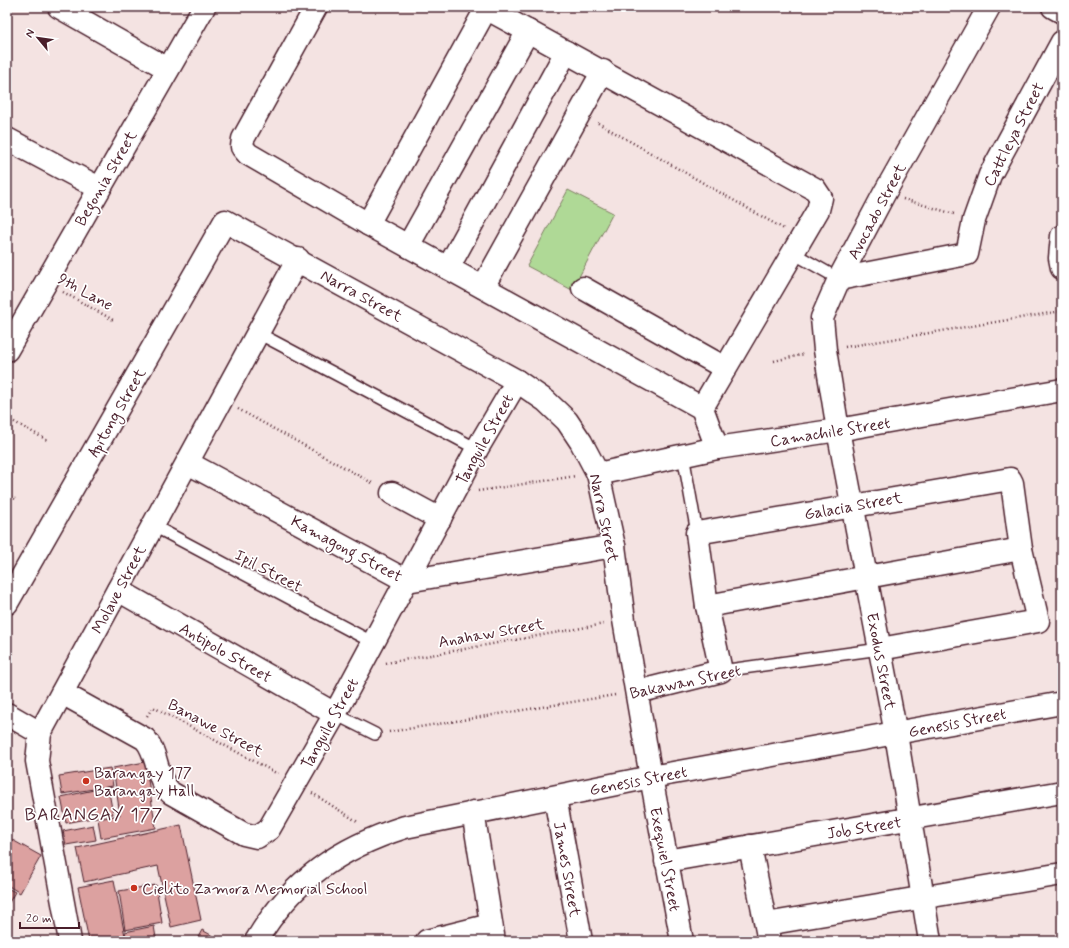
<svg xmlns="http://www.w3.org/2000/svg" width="1069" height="948" viewBox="0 0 1069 948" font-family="Mynerve,sans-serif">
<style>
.green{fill:#afd996;stroke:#7c7c60}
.building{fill:#dca1a0;stroke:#4a1f2b}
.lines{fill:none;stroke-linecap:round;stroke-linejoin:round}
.lane-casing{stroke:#4a1f2b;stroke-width:14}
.street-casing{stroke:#4a1f2b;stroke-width:25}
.secondary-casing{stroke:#4a1f2b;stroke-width:25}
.path{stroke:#4a1f2b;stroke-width:2.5;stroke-dasharray:1 3;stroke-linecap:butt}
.lane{stroke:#fff;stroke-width:11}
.street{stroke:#fff;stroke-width:22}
.secondary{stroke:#fff;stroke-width:22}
.poi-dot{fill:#c8321e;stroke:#fff;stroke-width:1.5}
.labels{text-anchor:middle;stroke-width:3.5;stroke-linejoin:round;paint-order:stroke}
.street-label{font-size:16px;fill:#4a1f2b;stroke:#fff}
.poi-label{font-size:16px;fill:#4a1f2b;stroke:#fff;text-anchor:start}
.quarter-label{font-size:18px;letter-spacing:1px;fill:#4a1f2b;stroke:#fff}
</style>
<rect width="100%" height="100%" fill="#f4e3e2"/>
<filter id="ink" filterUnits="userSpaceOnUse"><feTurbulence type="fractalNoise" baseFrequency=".025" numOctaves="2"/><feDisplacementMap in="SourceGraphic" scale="8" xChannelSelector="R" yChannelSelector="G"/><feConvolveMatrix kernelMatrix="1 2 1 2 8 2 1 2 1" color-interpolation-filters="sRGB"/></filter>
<g filter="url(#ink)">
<polygon class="green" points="568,190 613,213 572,290 527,266"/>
<g class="building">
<polygon points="145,762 156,828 101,838 98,819 120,815 113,768"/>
<polygon points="110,768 113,786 62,794 59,776"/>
<polygon points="108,787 113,814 66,823 61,797"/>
<polygon points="93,825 96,840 66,845 63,831"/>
<polygon points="181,825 201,920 171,927 158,866 84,882 77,848"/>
<polygon points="7,837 41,856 20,893 7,885"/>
<polygon points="114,880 126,941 89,941 78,887"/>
<polygon points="156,885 162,923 125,930 119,891"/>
<polygon points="7,888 15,892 7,906"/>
<polygon points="154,926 156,938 143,941 127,941 125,932"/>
<polygon points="202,930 222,941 196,941"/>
</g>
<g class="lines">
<g class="lane-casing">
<g id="lane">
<polyline points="793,253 839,279"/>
<polyline points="258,333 477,449"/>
<polyline points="683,455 697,533"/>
<polyline points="152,525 372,642"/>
<polyline points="721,671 880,649"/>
<polyline points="335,714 375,734"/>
</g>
</g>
<g class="street-casing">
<g id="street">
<polyline points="59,7 168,69"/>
<polyline points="316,7 243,139 242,147 248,154 368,224 702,408 717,448"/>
<polyline points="484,7 815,189 821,198 818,210 702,408"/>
<polyline points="1053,7 1062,12"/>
<polyline points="7,139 99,188"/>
<polyline points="368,224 487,7"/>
<polyline points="408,246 528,31"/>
<polyline points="448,268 566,52"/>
<polyline points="839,279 967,254 974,220 990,175 1062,42"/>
<polyline points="483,287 603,71"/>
<polyline points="583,288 725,368"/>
<polyline points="7,350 204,7"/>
<polyline points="188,463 407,581 614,546"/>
<polyline points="598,474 717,448 838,430 1062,390"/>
<polyline points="392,493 440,519"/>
<polyline points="118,590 335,714"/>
<polyline points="7,603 225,221 517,381 546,401 567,421 581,442 598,474 614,546 624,620 651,777"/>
<polyline points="707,606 1021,549"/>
<polyline points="637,692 721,671 707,606 697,533 1010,479 1012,483 1021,549 1038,621 880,649"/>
<path d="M 62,693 L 145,739 C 159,754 155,778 171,793 L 244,834 L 257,837 L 269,829 L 335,714 L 477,449 L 517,381"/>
<polyline points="7,714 40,733"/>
<polyline points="555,797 581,941"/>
<polyline points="473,812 494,941"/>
<polyline points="750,846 769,941"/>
<polyline points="666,861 1062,792"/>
<polyline points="766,924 1062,874"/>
<polyline points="70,941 37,761 40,733 298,259"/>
<polyline points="427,941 491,925"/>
<polyline points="930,941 896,734 838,430 825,350 822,318 839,279 884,194 989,7"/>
</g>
</g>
<g class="secondary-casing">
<g id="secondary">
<polyline points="1062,236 1060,258 1062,268"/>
<polyline points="651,777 682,941"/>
<path d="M 256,941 C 292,880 339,848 405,827 L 651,777 L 1062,703"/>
</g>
</g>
<g class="path">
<polyline points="598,123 784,229"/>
<polyline points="903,199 954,214"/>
<polyline points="63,292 115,321"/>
<polyline points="845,347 1062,311"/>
<polyline points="774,361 805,354"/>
<polyline points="238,409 374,484"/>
<polyline points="7,418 47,440"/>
<polyline points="478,491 576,476"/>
<polyline points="7,495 15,499"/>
<polyline points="386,663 604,624"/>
<polyline points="147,716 153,707 278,774"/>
<polyline points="389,732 615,695"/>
<polyline points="312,793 358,822"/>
</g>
<use href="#lane" class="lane"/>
<use href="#street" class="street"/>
<use href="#secondary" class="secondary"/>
</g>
</g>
<g class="poi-dot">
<circle cx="86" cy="781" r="4"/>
<circle cx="134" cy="888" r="4"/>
</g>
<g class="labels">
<g class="street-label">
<text transform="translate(1013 134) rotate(-63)" y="6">Cattleya Street</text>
<text transform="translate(105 178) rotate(-60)" y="6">Begonia Street</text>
<text transform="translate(876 211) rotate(-62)" y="6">Avocado Street</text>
<text transform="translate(86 291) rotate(29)" y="6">9th Lane</text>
<text transform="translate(362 295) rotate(29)" y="6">Narra Street</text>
<text transform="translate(116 412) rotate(-60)" y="6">Apitong Street</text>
<text transform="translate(830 431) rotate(-9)" y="6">Camachile Street</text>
<text transform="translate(484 439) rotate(-61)" y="6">Tanguile Street</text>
<text transform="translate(853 505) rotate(-10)" y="6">Galacia Street</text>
<text transform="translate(605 518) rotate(78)" y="6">Narra Street</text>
<text transform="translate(347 548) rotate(28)" y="6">Kamagong Street</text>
<text transform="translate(269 570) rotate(28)" y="6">Ipil Street</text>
<text transform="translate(118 589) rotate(-62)" y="6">Molave Street</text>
<text transform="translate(491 632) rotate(-10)" y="6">Anahaw Street</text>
<text transform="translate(226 652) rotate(30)" y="6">Antipolo Street</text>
<text transform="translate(882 661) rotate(79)" y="6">Exodus Street</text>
<text transform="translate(685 681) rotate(-12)" y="6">Bakawan Street</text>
<text transform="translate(957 722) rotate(-11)" y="6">Genesis Street</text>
<text transform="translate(329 723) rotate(-61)" y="6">Tanguile Street</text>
<text transform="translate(216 727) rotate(28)" y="6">Banawe Street</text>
<text transform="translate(638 780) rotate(-11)" y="6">Genesis Street</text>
<text transform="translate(864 827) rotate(-9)" y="6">Job Street</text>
<text transform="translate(666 859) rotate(79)" y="6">Exequiel Street</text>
<text transform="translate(568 869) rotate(80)" y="6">James Street</text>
</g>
<g class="poi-label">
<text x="94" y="778">Barangay 177<tspan x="94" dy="18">Barangay Hall</tspan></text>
<text x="142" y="894">Cielito Zamora Memorial School</text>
</g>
<g class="quarter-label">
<text x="94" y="820">BARANGAY 177</text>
</g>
</g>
<rect width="1069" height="948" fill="none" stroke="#fff" stroke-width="24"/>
<rect x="12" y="12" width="1045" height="924" fill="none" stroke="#4a1f2b" stroke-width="1.5" filter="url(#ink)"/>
<g transform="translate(38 38) rotate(299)" stroke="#ffffff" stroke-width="3" paint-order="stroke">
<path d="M0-3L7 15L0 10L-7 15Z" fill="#4a1f2b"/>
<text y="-6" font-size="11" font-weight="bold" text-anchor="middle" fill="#4a1f2b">N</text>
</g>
<path d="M20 922v6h59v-6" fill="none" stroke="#4a1f2b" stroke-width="2"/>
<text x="26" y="922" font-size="12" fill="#4a1f2b" stroke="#ffffff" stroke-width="3" paint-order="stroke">20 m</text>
</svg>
